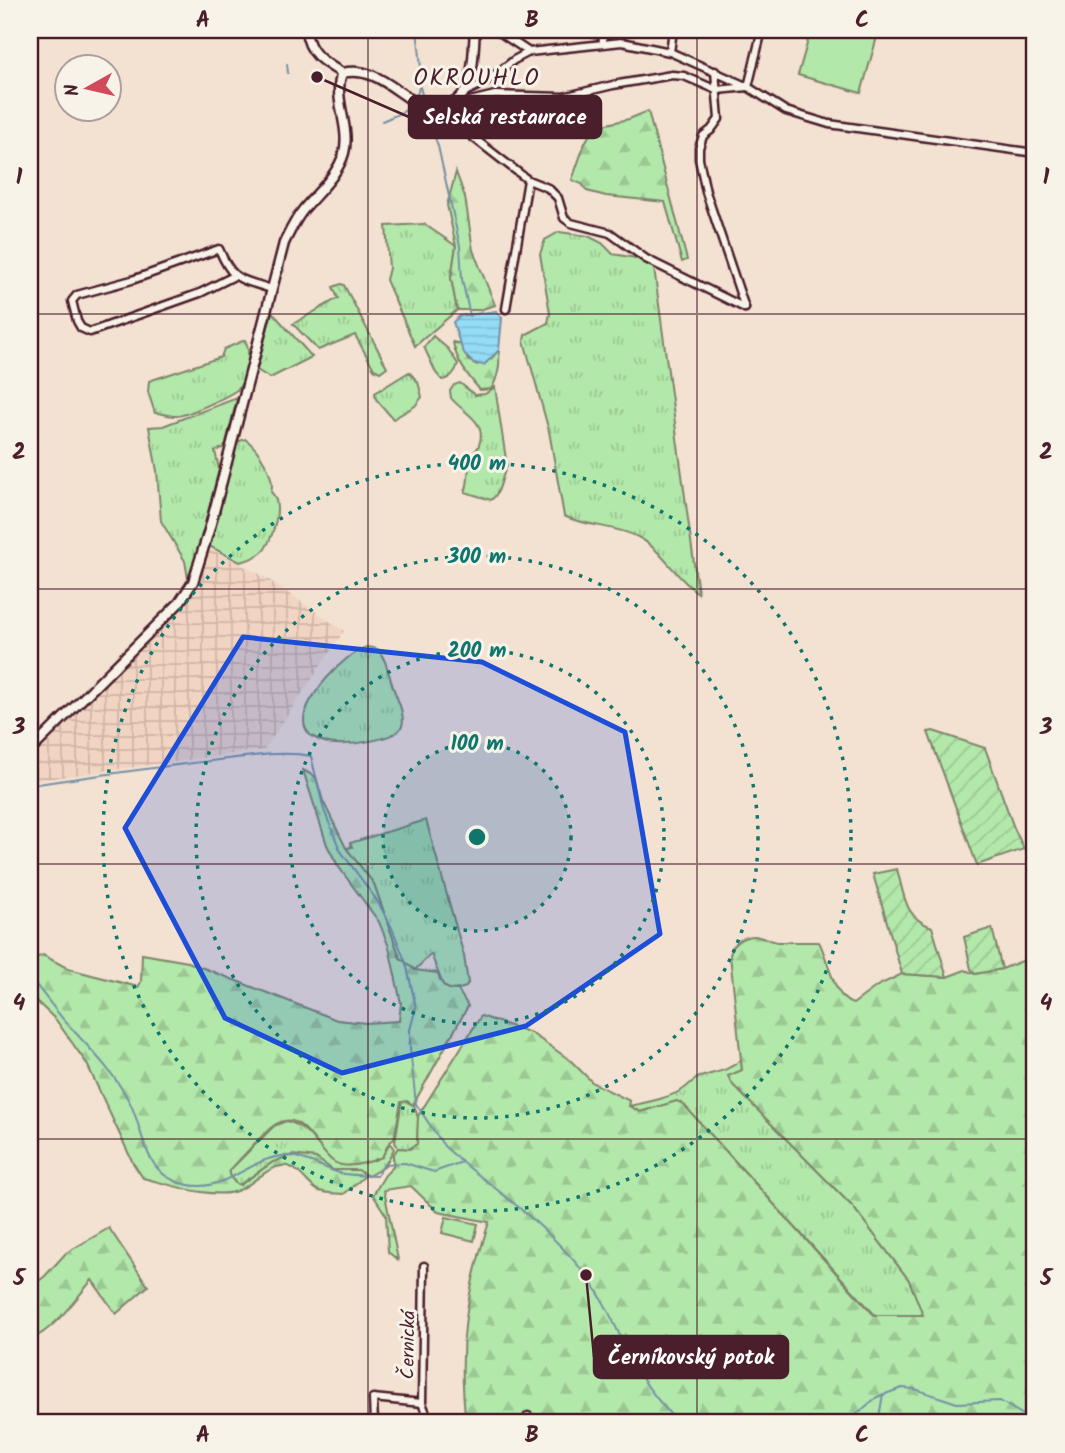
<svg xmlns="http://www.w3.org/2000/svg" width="1065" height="1453" viewBox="0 0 1065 1453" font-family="Kalam,sans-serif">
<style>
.industrial{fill:url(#industrial-grid)}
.grass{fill:url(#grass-tufts);stroke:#7e846a;stroke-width:2}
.forest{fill:url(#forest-firs);stroke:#7e846a;stroke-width:2}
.garden{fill:url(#garden-furrows);stroke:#7e846a;stroke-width:2}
.pitch{fill:#b2e8aa;stroke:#7e846a;stroke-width:2}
.water{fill:url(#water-rules);stroke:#7690a5;stroke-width:2}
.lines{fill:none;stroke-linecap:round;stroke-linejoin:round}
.stream{stroke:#7690a5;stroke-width:2}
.minor-casing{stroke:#4a1f2b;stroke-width:11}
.tertiary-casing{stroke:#4a1f2b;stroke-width:13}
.minor{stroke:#f7f3e8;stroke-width:6}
.tertiary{stroke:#f7f3e8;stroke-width:8}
.marked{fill:#1d4ed8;fill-opacity:0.2;stroke:#1d4ed8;stroke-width:5;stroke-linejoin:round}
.grid{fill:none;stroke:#4a1f2b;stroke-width:2;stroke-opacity:0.55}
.ring{fill:none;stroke:#0f766e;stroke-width:3.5;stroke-dasharray:3.5 7}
.labels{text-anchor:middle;stroke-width:6;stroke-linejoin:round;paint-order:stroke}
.street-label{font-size:19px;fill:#4a1f2b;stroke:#f7f3e8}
.quarter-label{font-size:23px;letter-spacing:2px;fill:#4a1f2b;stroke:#f7f3e8}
.centre{fill:#0f766e;stroke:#f7f3e8;stroke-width:3.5}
.ring-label{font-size:21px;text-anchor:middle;font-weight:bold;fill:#0f766e;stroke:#f7f3e8;stroke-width:6;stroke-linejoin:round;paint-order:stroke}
.leader{fill:none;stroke:#4a1f2b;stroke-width:2.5}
.callout-dot{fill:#4a1f2b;stroke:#f7f3e8;stroke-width:2.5}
.callout{fill:#4a1f2b;stroke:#4a1f2b;stroke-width:2.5}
.callout-label{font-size:21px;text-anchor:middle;font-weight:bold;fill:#fff}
.neatline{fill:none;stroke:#4a1f2b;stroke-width:2.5}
.grid-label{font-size:23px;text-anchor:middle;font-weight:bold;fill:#4a1f2b}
</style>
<defs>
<pattern id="industrial-grid" width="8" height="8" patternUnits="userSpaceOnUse" patternTransform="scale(1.75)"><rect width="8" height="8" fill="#f1d4c2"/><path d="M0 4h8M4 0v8" fill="none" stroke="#d0b6a7"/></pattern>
<pattern id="grass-tufts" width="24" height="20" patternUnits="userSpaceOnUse" patternTransform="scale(1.75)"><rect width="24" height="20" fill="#b2e8aa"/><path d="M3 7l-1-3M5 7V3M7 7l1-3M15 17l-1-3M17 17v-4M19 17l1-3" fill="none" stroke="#9bc792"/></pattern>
<pattern id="forest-firs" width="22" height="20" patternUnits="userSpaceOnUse" patternTransform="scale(1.75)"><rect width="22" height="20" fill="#b2e8aa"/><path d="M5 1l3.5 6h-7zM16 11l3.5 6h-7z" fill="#9bc792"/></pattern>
<pattern id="garden-furrows" width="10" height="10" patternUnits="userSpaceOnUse" patternTransform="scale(1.75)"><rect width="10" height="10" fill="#b2e8aa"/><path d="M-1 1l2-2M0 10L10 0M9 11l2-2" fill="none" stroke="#9bc792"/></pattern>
<pattern id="water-rules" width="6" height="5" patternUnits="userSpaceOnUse" patternTransform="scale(1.75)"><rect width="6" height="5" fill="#94dcf6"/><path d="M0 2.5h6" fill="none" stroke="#81bcd3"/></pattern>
</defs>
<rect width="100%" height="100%" fill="#f3e1d2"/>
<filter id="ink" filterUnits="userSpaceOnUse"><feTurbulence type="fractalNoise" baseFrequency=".0143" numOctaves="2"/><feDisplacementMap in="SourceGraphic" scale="14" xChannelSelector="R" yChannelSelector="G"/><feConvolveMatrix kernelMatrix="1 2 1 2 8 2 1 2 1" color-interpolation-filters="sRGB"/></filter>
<g filter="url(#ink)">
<polygon class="industrial" points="207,547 263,576 344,631 264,750 30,781 30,760 143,647 183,602 199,576"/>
<g class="grass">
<polygon points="424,224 456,246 451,278 457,310 415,346 386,280 389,268 386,226"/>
<path d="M 559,232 L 588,236 L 602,243 L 613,254 L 636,258 L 654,268 L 698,593 C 675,578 663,550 638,537 C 615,525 587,527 564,516 L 549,431 L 524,341 L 525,335 L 548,323 L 550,313 L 540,254 L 545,240 Z"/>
<polygon points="341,284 344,285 387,367 380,372 374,369 355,335 318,350 293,324 338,298 333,287"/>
<polygon points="272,312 312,357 270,378 257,370"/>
<path d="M 433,336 L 448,349 L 458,364 C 456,372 450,379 442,380 L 436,373 L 424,347 Z"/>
<path d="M 245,340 C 252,353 247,379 237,390 C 226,397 188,416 176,416 C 169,416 162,413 155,413 L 148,392 L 149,381 L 221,357 L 224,349 Z"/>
<polygon points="409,372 418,382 422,397 415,406 393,419 376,399 375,393"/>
<path d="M 460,383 L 475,395 L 485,394 L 495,387 L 507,466 C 501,477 501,493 491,500 L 465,492 C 470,480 467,470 470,459 C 472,453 477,451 479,445 C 488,421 463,413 451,398 L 450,391 L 454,385 Z"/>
<polygon points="237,398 225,447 215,451 219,469 193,570 188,578 185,561 161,521 157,471 149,427 163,426"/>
<path d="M 245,439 C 258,448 276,476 271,492 C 284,504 273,536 265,549 C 260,556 248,560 240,562 L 209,546 L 235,446 L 237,442 Z"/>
<path d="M 367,647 L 377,649 C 386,658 388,672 392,684 C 395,695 406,714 402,726 C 397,740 350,745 336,744 C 327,744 319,740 311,736 C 307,732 304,727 304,721 C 303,699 346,652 367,647 Z"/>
<path d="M 426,820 L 464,956 L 468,983 L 466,987 C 457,990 450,992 443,985 L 431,954 L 415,970 L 400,958 L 374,884 L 346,848 L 352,847 L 350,843 Z"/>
<path d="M 741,1060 L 742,1070 L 733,1085 L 853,1207 L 909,1280 L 924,1315 L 875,1315 L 684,1105 L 677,1101 L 640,1112 L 629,1106 C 647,1102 666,1099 682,1090 C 689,1086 693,1079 700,1077 C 716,1072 728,1071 741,1060 Z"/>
<polygon points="402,1100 414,1105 418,1118 417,1144 409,1149 398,1148 395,1142"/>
<path d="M 286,1121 C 318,1128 321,1167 354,1164 C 364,1163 379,1161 385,1152 C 387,1149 388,1145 390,1143 L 394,1149 L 384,1167 L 368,1176 L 273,1162 L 239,1185 L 235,1183 L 229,1175 L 230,1170 L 274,1126 Z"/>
</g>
<g class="forest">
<polygon points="648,111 687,260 682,262 665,202 606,196 587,191 582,184 572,180 585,143 594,127 629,119"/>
<polygon points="456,172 465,197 473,250 495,305 479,310 457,310 451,278 456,246 447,205"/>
<path d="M 453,342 L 461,344 L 468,360 L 477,365 L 491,359 L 499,350 C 500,365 499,376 491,389 L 480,390 C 468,376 456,361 453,342 Z"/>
<path d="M 303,770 L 316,777 L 323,801 L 346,848 L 374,884 L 400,958 L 415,970 L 438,973 C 441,985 446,991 458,990 L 468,1006 L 413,1105 L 407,1101 L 401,1102 L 394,1139 L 389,1143 L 382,1157 C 370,1162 347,1170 334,1162 C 317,1151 303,1108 276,1124 C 264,1131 241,1159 230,1170 L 229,1175 L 235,1183 L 240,1185 L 273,1162 L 292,1155 L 316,1158 L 333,1170 L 358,1170 L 366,1175 L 344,1194 C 335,1193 325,1194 317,1190 C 305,1182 297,1164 282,1166 C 267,1167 253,1184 239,1190 C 216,1201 168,1184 143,1178 L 133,1163 L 87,1064 L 56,1020 L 30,995 L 30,960 L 43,955 L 69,969 L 138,987 L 141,982 L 142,954 L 188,962 L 337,1020 L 366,1023 L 399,1021 L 401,1003 L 389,947 L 379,922 L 338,866 L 327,845 Z"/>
<path d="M 755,936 L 777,942 L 819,942 C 828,958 834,1000 853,1004 L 877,986 L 902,974 L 947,977 L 965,970 L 975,974 L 1002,969 L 1035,956 L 1035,1423 L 466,1423 C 457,1347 466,1294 489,1222 L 438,1212 L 411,1186 L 384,1190 L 398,1260 L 388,1252 L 386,1215 L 373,1195 L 385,1175 L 393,1167 L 393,1155 L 398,1148 L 409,1149 L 417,1144 L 418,1116 L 481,1016 L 531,1033 L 570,1060 L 593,1083 L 630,1101 L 629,1106 L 640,1112 L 677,1101 L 684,1105 L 874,1315 L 923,1315 L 909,1280 L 853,1207 L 733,1085 L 728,1076 L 742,1070 L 730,955 C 733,941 742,937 755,936 Z"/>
<path d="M 109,1228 L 148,1286 L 116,1314 L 92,1280 C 74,1301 55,1329 30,1340 L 30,1288 L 45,1276 L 66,1253 Z"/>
</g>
<g class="garden">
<polygon points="933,731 985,748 1014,828 1024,849 977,865 928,732"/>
<path d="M 897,869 C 904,894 904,918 932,927 L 947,977 L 902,974 L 873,874 Z"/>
<polygon points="992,928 1002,969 975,974 971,969 964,937"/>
</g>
<g class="pitch">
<polygon points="811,30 879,30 861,93 798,75"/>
<polygon points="446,1217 478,1224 474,1241 442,1233"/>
</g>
<path class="water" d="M 496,311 L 502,318 L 499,350 L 484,365 C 462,365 459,339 453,322 L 460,316 Z"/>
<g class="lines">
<g class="stream">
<polyline points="287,64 288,73"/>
<polyline points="420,87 424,102"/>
<path d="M 416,97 C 425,76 419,52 417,30"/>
<polyline points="425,110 438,146 460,246 462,279 470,316"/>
<polyline points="382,121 403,112 411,104"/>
<polyline points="278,282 284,270"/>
<path d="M 30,785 C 93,776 155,767 219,760 C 249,757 281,750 311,756 L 324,810 L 340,850 L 378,902 L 392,928 L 406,963 L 416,1007 L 410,1030 L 410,1048 L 416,1104 L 444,1146 L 462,1162"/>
<path d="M 30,977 C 41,991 52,1006 63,1019 C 87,1046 113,1070 130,1103 C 143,1128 143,1167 173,1180 C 222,1203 250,1153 289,1156 C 306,1157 324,1169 340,1173 C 352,1176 365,1175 377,1176 L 384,1164 L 405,1163 L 434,1172 L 462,1162 C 505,1196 551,1230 585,1274 C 607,1301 619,1337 636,1368 C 647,1388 663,1406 678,1423"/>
<polyline points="846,1423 877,1397 902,1388 915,1389 957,1403 1000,1401 1035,1422"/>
<polyline points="878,1423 883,1394"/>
</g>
<g class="minor-casing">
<g id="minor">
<polyline points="496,30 529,52"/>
<polyline points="602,30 603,42"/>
<polyline points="670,52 673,30"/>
<polyline points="715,71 719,119 711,130 703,136 699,148 699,159 706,192 745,308"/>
<polyline points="465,92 486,82 514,60 529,52 622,42 670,52 748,87 786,111 829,124 1035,153"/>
<polyline points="454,105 495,95 563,97 613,85 672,75 684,76 717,90 748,87 762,30"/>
<polyline points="444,107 461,128 528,180 506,309"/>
<polyline points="528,180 548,188 558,198 564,218 571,223 610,233 646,259 745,308"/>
<path d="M 234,276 L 200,293 L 90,332 L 81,328 L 77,321 L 72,301 L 77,295 L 132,280 L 219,249 C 233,282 239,278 271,289"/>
<polyline points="424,1266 422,1403 430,1423"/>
<polyline points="528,1416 528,1423"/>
<polyline points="374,1423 373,1398 422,1403"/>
</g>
</g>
<g class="tertiary-casing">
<g id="tertiary">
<path d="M 306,30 C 308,53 323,62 342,73"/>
<path d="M 30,751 L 179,603 L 193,582 L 210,527 L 284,243 C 290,231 295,220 303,210 C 317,193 338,175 344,153 C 351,126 332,98 342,73 C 378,65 397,96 427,108 C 476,111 472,66 475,30"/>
</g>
</g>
<use href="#minor" class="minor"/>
<use href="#tertiary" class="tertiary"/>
</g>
</g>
<path class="marked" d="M 243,637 L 482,662 L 625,732 L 660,934 L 526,1026 L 342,1073 L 225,1018 L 125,828 Z"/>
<path class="grid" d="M 368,30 L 368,1423M 697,30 L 697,1423M 30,314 L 1035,314M 30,589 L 1035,589M 30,864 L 1035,864M 30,1139 L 1035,1139"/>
<circle cx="477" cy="837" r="94" fill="#0f766e" fill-opacity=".12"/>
<g class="ring">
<circle cx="477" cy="837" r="94"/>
<circle cx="477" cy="837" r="187"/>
<circle cx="477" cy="837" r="281"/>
<circle cx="477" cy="837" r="374"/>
</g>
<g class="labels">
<g class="street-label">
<text transform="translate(407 1345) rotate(-89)" y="7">Černická</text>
</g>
<g class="quarter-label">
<text x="477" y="85">OKROUHLO</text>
</g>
</g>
<circle cx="477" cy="837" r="10" class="centre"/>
<g class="ring-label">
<text x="477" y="470">400 m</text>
<text x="477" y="563">300 m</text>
<text x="477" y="657">200 m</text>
<text x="477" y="750">100 m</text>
</g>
<path class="leader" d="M317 77L409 117M586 1275L594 1357"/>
<g class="callout-dot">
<circle cx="317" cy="77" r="7"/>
<circle cx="586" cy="1275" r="7"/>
</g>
<g class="callout">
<rect x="409" y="96" width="192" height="42" rx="7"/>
<rect x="594" y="1336" width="194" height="42" rx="7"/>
</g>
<g class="callout-label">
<text x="505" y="124">Selská restaurace</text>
<text x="691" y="1364">Černíkovský potok</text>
</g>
<rect width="1065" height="1453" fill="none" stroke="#f7f3e8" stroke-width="77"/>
<g transform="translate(88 88) rotate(262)"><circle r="33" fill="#f7f3e8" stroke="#b29e9c" stroke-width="2"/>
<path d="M0-5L12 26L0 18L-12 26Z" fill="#d1495b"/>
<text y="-10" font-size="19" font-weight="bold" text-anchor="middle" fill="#4a1f2b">N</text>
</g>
<rect x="38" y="38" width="988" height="1376" class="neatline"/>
<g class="grid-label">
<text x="203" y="27">A</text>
<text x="532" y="27">B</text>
<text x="862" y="27">C</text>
<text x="19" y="184">1</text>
<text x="1046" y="184">1</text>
<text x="19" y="459">2</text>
<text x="1046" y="459">2</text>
<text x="19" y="734">3</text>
<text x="1046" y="734">3</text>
<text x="19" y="1010">4</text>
<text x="1046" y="1010">4</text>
<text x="19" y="1285">5</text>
<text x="1046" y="1285">5</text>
<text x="203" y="1442">A</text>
<text x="532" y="1442">B</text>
<text x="862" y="1442">C</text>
</g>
</svg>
